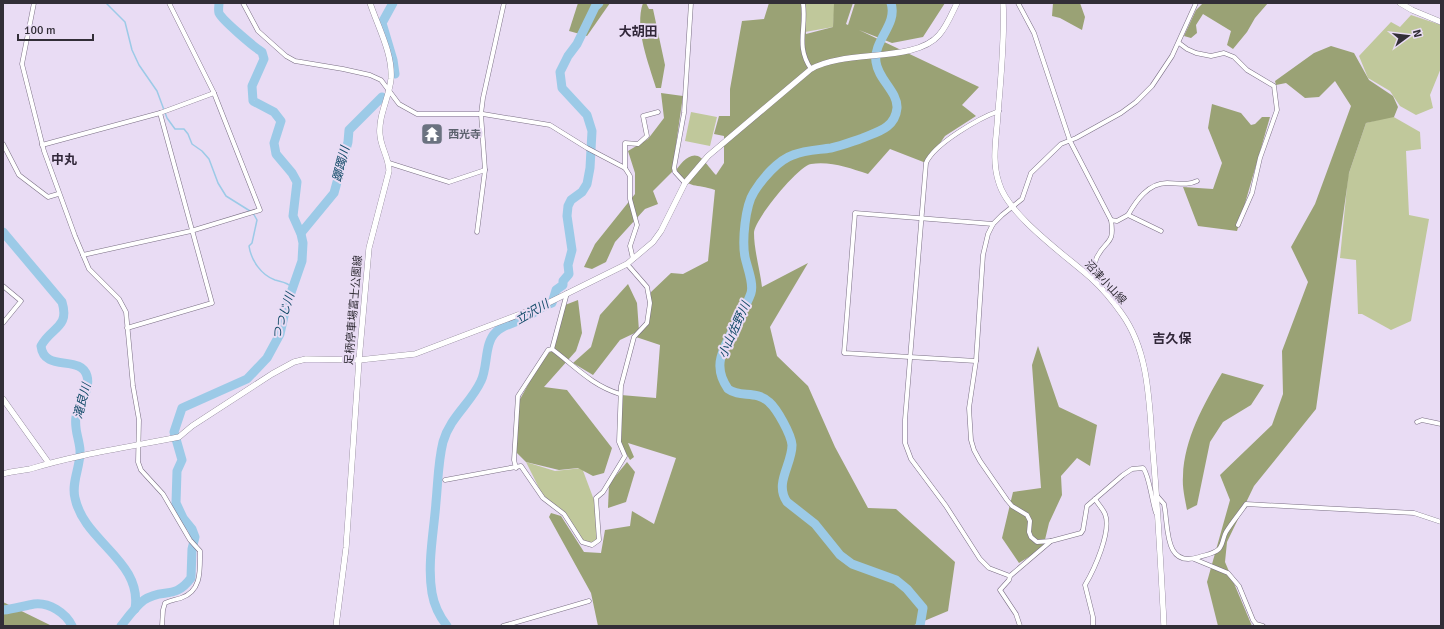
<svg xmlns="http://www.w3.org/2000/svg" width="1444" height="629" viewBox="0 0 1444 629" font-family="Signika,'Noto Sans JP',sans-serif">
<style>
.green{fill:#c0c89b}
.forest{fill:#9aa275}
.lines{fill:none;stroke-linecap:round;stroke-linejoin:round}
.stream{stroke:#9ccae7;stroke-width:1.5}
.river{stroke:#9ccae7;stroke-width:9}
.street-casing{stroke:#7a6f84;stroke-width:5}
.secondary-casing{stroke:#7a6f84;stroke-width:6}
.street{stroke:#fff;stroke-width:4}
.secondary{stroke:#fff;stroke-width:5.5}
.labels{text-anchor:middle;stroke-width:4;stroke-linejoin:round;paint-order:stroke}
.worship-label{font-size:11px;font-weight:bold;fill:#5b616d;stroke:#e9dcf4;text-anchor:start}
.street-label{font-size:11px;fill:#322e37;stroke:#e9dcf4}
.water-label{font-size:12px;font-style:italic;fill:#134b69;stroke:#e9dcf4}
.quarter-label{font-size:13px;font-weight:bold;fill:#312739;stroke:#e9dcf4}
</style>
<rect width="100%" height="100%" fill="#e9dcf4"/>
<g class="green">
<polygon points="804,3 835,3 833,27 805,32"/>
<polygon points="1411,15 1441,25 1441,68 1430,95 1433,108 1416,115 1400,106 1390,91 1368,78 1359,56 1391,22 1400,27"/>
<polygon points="691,112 717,117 710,146 685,141"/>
<polygon points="1392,116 1420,132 1421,149 1406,151 1409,215 1429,219 1411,321 1391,330 1362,314 1358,314 1356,260 1340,258 1348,176 1366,123"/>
<polygon points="526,462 555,471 582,468 594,500 599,540 592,545 582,541 567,516 542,494"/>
</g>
<g class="forest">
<polygon points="578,3 610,3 587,36 569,31"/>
<path d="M 643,3 L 646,3 L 649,9 L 653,9 L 665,65 L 661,88 L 656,88 C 649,64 634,28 643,3 Z"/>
<path d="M 769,3 L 802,3 L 806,34 L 833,27 L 834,3 L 853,3 L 846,24 L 848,25 L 855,3 L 945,3 L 923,37 L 892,43 L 859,30 L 979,87 L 962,105 L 976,116 L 945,136 L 926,163 L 890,149 L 868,174 C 849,168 831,161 811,164 C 798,166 754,220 754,233 C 754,250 760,270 762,287 L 808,263 L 770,327 L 777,356 L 808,386 L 835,447 L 868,508 L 896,509 L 955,562 L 948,611 L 912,626 L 598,626 L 591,593 L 549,517 L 551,513 L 561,516 L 584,552 L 601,553 L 605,530 L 630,526 L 632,511 L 654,524 L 676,458 L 628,443 L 634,457 L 630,460 L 621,445 L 621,395 L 656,398 L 660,345 L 636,337 L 639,331 L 620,340 L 593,375 L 573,363 L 591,347 L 600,315 L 628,284 L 637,303 L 639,331 L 648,320 L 651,292 L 671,273 L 683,274 L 708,261 L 715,190 C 695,183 691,190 675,172 C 680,164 691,150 701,158 C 703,159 713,172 716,175 L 724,163 L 724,136 L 714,134 L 719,116 L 730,116 L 730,89 L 742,21 L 764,19 Z"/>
<polygon points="1053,3 1080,3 1085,17 1082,30 1060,18 1052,16"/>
<polygon points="1203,3 1268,3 1255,18 1247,32 1233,49 1227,45 1231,31 1203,14 1196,25 1197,33 1191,38 1184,36 1196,10"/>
<polygon points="1331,46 1354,53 1369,80 1393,96 1398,107 1394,117 1366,123 1349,173 1316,409 1254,486 1227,542 1225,562 1252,626 1218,626 1207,582 1230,500 1220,475 1272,425 1283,394 1282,351 1308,282 1291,247 1315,204 1351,106 1335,81 1319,97 1305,98 1286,83 1276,85 1275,81 1314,53"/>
<polygon points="661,93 683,96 672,172 653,191 658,204 645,209 615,242 606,262 592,269 584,267 595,244 635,194 635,173 628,151 648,139 664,118"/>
<polygon points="1212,104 1241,113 1251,125 1255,124 1262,117 1270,117 1237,231 1198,226 1183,187 1213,189 1222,163 1208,128"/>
<polygon points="578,300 582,333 576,351 544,387 567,390 612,448 604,473 593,476 578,468 559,470 526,462 513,449 519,401 539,365 552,349 565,305"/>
<polygon points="1038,346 1059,407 1097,425 1090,466 1077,458 1061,476 1062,495 1049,523 1043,548 1019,563 1002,538 1013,492 1041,488 1032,365"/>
<path d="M 1222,373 L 1264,385 L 1251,405 L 1223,422 L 1210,442 L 1197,505 L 1187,510 C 1185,499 1182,487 1183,476 C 1184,439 1204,404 1222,373 Z"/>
<polygon points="627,462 635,472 626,502 608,508 609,484"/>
<polygon points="3,602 52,626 3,626"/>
</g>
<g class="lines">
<g class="stream">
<polyline points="106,3 125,22 132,50 139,65 157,91 167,118 175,129 184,129 188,134 192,144 202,151 209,159 218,183 226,196 250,211"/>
<path d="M 253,213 L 257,220 L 252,243 L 249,246 C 251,260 261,275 275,280 C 282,282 287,282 292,287"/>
</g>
<g class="river">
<polyline points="393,3 382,23 393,60 395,74"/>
<path d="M 891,3 C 898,25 873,40 876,62 C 878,79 898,92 897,108 C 895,129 876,132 860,139 C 851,142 841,146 831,148 C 818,150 805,150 793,155 C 778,160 762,179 754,192 C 745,206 742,241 745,257 C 747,267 754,283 751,293 C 745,312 718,349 720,367 C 720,375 724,383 728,389 C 740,398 756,390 769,402 C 777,409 791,434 792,445 C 792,465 774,483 787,502 L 815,524 L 840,555 L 852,564 L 896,580 L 907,589 L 923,608 L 920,626"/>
<path d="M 3,232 L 62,302 C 70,328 51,327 41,346 C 44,373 81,354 87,376 C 91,390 78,404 76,417 C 74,429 79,438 80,450 C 81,466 71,482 75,498 C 84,542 143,561 135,609"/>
<polyline points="301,233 334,193 348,142 349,130 382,97"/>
<path d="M 3,610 C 14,609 23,606 34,604 C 49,602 66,613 72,626"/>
<path d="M 121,626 C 128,617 135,607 144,600 C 163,587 174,601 191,578 L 192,549 L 195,537 L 192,529 L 183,518 L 176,503 L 177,471 L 182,460 L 174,432 L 182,408 L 247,379 L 267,358 L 280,334 L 286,307 L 302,261 L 303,243 L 301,234 L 293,216 L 297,182 L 292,173 L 276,154 L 274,143 L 281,121 L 274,112 L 253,101 L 252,86 L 264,59 L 262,52 C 254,47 222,20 219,13 C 218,10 219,6 219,3"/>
<path d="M 447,626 C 440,617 434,605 432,593 C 427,564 434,531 436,502 C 438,482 438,462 443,442 C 450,417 471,403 481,381 C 488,367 484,343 496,332 C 503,325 514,323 523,319 C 533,314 542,306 552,303 L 556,290 L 563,285 L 563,281 L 569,274 L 568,265 L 572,250 L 567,216 L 568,206 L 571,200 L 582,192 L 587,184 L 590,168 L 592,131 L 587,115 L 562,88 L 560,72 L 568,56 L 577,44 L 595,7 L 599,3"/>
</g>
<g class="street-casing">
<g id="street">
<path d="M 34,3 L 22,64 L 44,151 L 75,236 L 89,269 L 119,299 L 126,312 L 133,386 L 139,420 L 138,462 L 141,470 L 163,494 L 190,540 L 200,551 C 200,570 202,591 181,598 C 175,600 171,600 165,603 L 163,610 L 162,626"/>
<polyline points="243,3 258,31 286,56 295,61 343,69 370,75 381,80 399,104 417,114 481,114"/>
<path d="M 803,3 C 807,29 795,45 811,69"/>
<path d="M 1018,3 L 1034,33 L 1070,141 L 1111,220 C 1115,245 1106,239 1097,257 C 1094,263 1094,272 1092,279"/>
<polyline points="1179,43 1187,49 1196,53 1211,56 1224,53 1234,57 1247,70 1274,86 1277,110 1260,158 1252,193 1238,225"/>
<path d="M 999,111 C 979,118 934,144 926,163 L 905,420 L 905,443 L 911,459 L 946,506 L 980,559 L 989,568 L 1010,576 L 1051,541 L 1081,533 L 1083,530 L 1087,506 L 1123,475 L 1132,469 L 1143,468 C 1149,474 1152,502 1156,513"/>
<polyline points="483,114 550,125 587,148 625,168 630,176 630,199 637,225 630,246 633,259"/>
<polyline points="3,144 19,175 48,197 58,194"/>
<polyline points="42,145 160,113 214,93"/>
<polyline points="389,163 449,182 485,170 481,114 483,98 504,3"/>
<polyline points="625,168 625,143 638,144 647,136 643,116 658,112"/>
<polyline points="685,183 675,172 674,168 684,113 691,3"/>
<path d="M 1128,215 C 1136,201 1148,183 1167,183 C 1178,183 1187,186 1197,181"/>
<polyline points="1111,220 1117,221 1128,215 1161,231"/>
<polyline points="477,232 485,170"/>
<polyline points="83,255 191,231 260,210 214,93 169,3"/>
<polyline points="3,286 21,301 3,323"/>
<polyline points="127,328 212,303 160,113"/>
<path d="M 552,349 C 575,366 591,385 620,394"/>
<polyline points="976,361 844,353 855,213 993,224"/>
<polyline points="1417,422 1422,420 1441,424"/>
<polyline points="516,468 514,460 518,396 548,350 552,349 567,293"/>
<polyline points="445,480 521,466 543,498 564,514 582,542 592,545 599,540 596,498 603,492 625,456 619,442 621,386 634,337 647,323 650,303 647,287 627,264"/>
<path d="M 1157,496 L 1164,504 L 1165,510 C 1168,531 1166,568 1199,557 C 1205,555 1214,554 1219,549 C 1223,545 1223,537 1226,532 C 1232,522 1240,513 1246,504 L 1414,513 L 1441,522"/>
<polyline points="1051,541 1037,542 1031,537 1029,532 1030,521 1027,515 1012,506 1007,500 980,461 974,450 971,440 969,408 976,361 983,255 988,234 993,224 1002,215 1022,199 1031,173 1061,144 1076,138 1121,113 1136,102 1152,86 1172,56 1196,3"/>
<polyline points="1194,559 1228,573 1239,586 1253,620 1256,624 1263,626"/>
<polyline points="1010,576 1009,580 1000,590 1016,614 1020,626"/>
<polyline points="503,626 589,601"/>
<path d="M 1093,626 L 1093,617 L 1085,585 C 1094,570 1112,531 1105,514 C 1103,509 1098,504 1095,499"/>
</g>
</g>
<g class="secondary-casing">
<g id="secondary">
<path d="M 1003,3 C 1005,36 1001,78 998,112 C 997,136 991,160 999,183 C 1008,215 1065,255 1091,278 C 1102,288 1113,301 1122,314 C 1150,353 1149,406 1153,452 C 1158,510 1161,568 1164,626"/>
<polyline points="1400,3 1412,10 1441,22"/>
<polyline points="3,399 48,462"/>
<path d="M 3,474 C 12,471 21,471 30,469 C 79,454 129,447 179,437 L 192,426 L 272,374 L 294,362 L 306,359 L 359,360 L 415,354 L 544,305 L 627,264 L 653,242 L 661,231 L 685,183 L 708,156 L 811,69 C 846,49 915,63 939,35 C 947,26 952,13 957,3"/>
<path d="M 336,626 L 346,548 L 359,360 L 369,248 L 389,171 C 389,158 381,148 380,135 C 378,116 389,98 391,79 C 393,54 378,27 370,3"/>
</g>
</g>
<use href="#street" class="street"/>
<use href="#secondary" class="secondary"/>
</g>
<defs>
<g id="temple-square" transform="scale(1.15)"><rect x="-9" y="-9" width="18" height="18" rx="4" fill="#6b7280" stroke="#e9dcf4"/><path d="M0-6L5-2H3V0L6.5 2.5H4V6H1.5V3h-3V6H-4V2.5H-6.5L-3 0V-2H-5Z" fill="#fff"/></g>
</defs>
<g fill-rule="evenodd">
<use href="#temple-square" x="432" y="134"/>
</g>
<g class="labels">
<g class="worship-label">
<text x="448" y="138">西光寺</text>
</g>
<g class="street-label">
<text transform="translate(1106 282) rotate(47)" y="4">沼津小山線</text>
<text transform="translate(353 310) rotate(-85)" y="4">足柄停車場富士公園線</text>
</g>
<g class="water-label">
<text transform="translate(341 164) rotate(-76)" y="4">躑躅川</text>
<text transform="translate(532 312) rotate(-30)" y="4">立沢川</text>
<text transform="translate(283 316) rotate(-72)" y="4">つつじ川</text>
<text transform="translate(734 330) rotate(-66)" y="4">小山佐野川</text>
<text transform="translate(82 401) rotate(-75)" y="4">滝良川</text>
</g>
<g class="quarter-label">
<text x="638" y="36">大胡田</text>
<text x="64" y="164">中丸</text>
<text x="1172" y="343">吉久保</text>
</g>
</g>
<rect width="1444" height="629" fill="none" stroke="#322e37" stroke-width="8"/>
<g transform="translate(1408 36) rotate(75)" stroke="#e9dcf4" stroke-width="3" paint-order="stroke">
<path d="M0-3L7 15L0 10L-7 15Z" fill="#322e37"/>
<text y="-6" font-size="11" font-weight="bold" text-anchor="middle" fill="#322e37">N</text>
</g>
<path d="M18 34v6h75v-6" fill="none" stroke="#322e37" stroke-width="2"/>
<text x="24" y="34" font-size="12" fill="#322e37" stroke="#e9dcf4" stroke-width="3" paint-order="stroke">100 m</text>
</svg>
